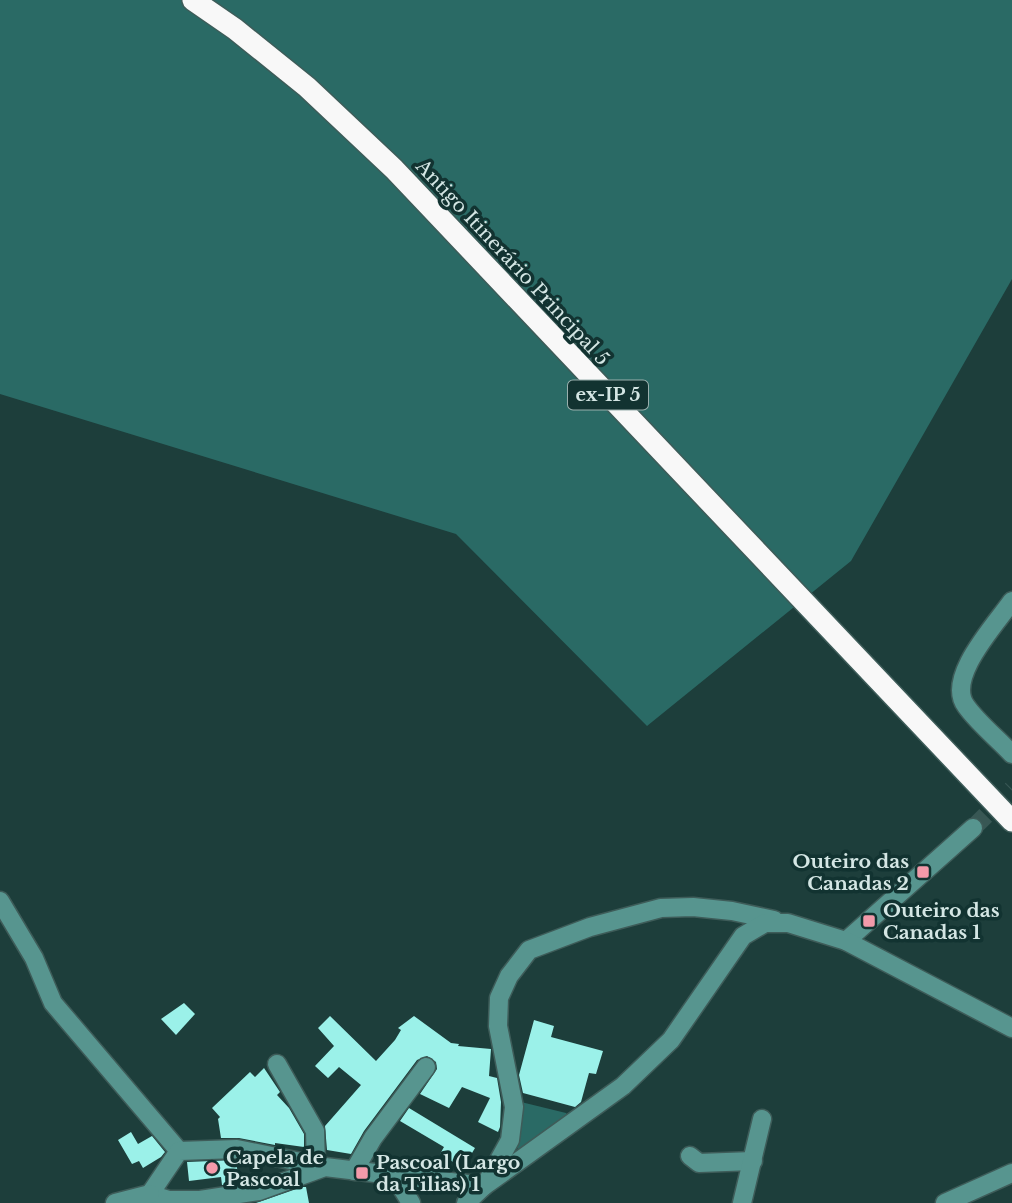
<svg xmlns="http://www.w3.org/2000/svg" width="1012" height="1203" viewBox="0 0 1012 1203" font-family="'Libre Baskerville',serif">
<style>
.green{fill:#2a6a65}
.building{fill:#9bf1e9}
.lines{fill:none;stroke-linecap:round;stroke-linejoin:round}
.minor-tunnel{stroke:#385754;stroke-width:18;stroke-dasharray:18 9;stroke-linecap:butt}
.minor-casing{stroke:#3e5c59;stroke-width:21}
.highway-casing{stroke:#3e5c59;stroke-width:24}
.minor{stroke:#57958f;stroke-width:18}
.highway{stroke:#f8f8f8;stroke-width:21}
.poi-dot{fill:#f39aaa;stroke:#123331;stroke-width:2.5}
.labels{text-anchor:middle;stroke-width:7;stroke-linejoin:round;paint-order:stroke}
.shield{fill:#123331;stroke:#9ab0ae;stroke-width:2}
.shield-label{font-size:18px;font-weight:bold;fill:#d4e6e4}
.street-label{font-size:19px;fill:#d4e6e4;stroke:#123331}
.poi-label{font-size:19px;font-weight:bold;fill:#d4e6e4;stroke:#123331;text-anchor:start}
</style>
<rect width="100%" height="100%" fill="#1d3e3b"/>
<g class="green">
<polygon points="0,0 1012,0 1012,279 851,561 647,726 456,534 0,394"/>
<polygon points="521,1102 566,1113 568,1116 520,1151 516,1147"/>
</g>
<g class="building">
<polygon points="184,1003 195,1014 176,1035 161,1019"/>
<polygon points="330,1016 376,1061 395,1040 401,1030 398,1028 414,1016 451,1043 459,1044 458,1046 491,1049 489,1076 497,1078 501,1102 500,1127 498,1132 478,1122 490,1098 462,1087 449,1108 420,1094 437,1069 436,1062 427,1056 417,1060 364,1131 351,1154 327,1150 325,1126 361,1085 339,1067 328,1078 315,1066 334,1046 318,1028"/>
<polygon points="534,1020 554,1026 551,1037 603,1051 596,1074 589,1073 581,1102 575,1107 523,1093 519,1075"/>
<polygon points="264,1068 280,1092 277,1095 289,1108 304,1134 304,1147 275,1143 275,1145 239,1138 221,1138 218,1119 220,1117 212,1108 250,1072 255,1077"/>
<polygon points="409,1108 475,1148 463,1168 440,1154 444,1147 400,1121"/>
<polygon points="131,1132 138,1144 152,1136 165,1152 161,1157 143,1168 139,1161 132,1164 118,1140"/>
<polygon points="236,1160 239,1183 222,1185 221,1177 189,1181 187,1162"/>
<polygon points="302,1187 306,1187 309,1203 256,1203"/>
</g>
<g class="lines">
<polyline class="minor-tunnel" points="973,828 1012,789"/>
<g class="minor-casing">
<g id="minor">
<path d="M 1012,601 C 996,624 945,678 966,706 C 978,723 997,738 1012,754"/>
<polyline points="0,901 34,958 53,1003 179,1151"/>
<polyline points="846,941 973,828"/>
<polyline points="277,1064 315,1131 316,1165"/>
<polyline points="690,1156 699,1163 753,1161"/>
<polyline points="325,1167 237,1149 179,1151 150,1194 169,1200 200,1200 259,1191 325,1167 484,1186 466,1203"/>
<polyline points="354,1171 373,1138 426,1067"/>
<polyline points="395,1177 411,1203"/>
<polyline points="489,1178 510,1140 514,1107 498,1026 499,998 509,976 529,950 590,927 661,908 693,907 732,911 774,920"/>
<polyline points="484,1186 623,1086 671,1040 743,936 765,923 788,923 846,941 1012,1028"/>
<polyline points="115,1203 150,1194"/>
<polyline points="742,1203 762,1119"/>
<polyline points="945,1203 1012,1173"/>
</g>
</g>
<g class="highway-casing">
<polyline id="highway" points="193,0 235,29 307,87 394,169 1012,821"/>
</g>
<use href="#minor" class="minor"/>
<use href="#highway" class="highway"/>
</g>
<g class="poi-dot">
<rect x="916" y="865" width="14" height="14" rx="3.5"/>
<rect x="862" y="914" width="14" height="14" rx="3.5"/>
<circle cx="212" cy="1168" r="7"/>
<rect x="355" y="1166" width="14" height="14" rx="3.5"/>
</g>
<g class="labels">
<rect class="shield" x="568" y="380.5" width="80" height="29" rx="5"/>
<g class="shield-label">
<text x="608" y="401">ex-IP 5</text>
</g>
<g class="street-label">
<text transform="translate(513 262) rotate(47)" y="7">Antigo Itinerário Principal 5</text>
</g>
<g class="poi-label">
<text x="909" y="868" text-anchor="end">Outeiro das<tspan x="909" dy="22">Canadas 2</tspan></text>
<text x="883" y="917">Outeiro das<tspan x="883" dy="22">Canadas 1</tspan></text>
<text x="226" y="1164">Capela de<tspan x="226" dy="22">Pascoal</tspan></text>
<text x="376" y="1169">Pascoal (Largo<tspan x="376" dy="22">da Tilias) 1</tspan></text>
</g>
</g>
</svg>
